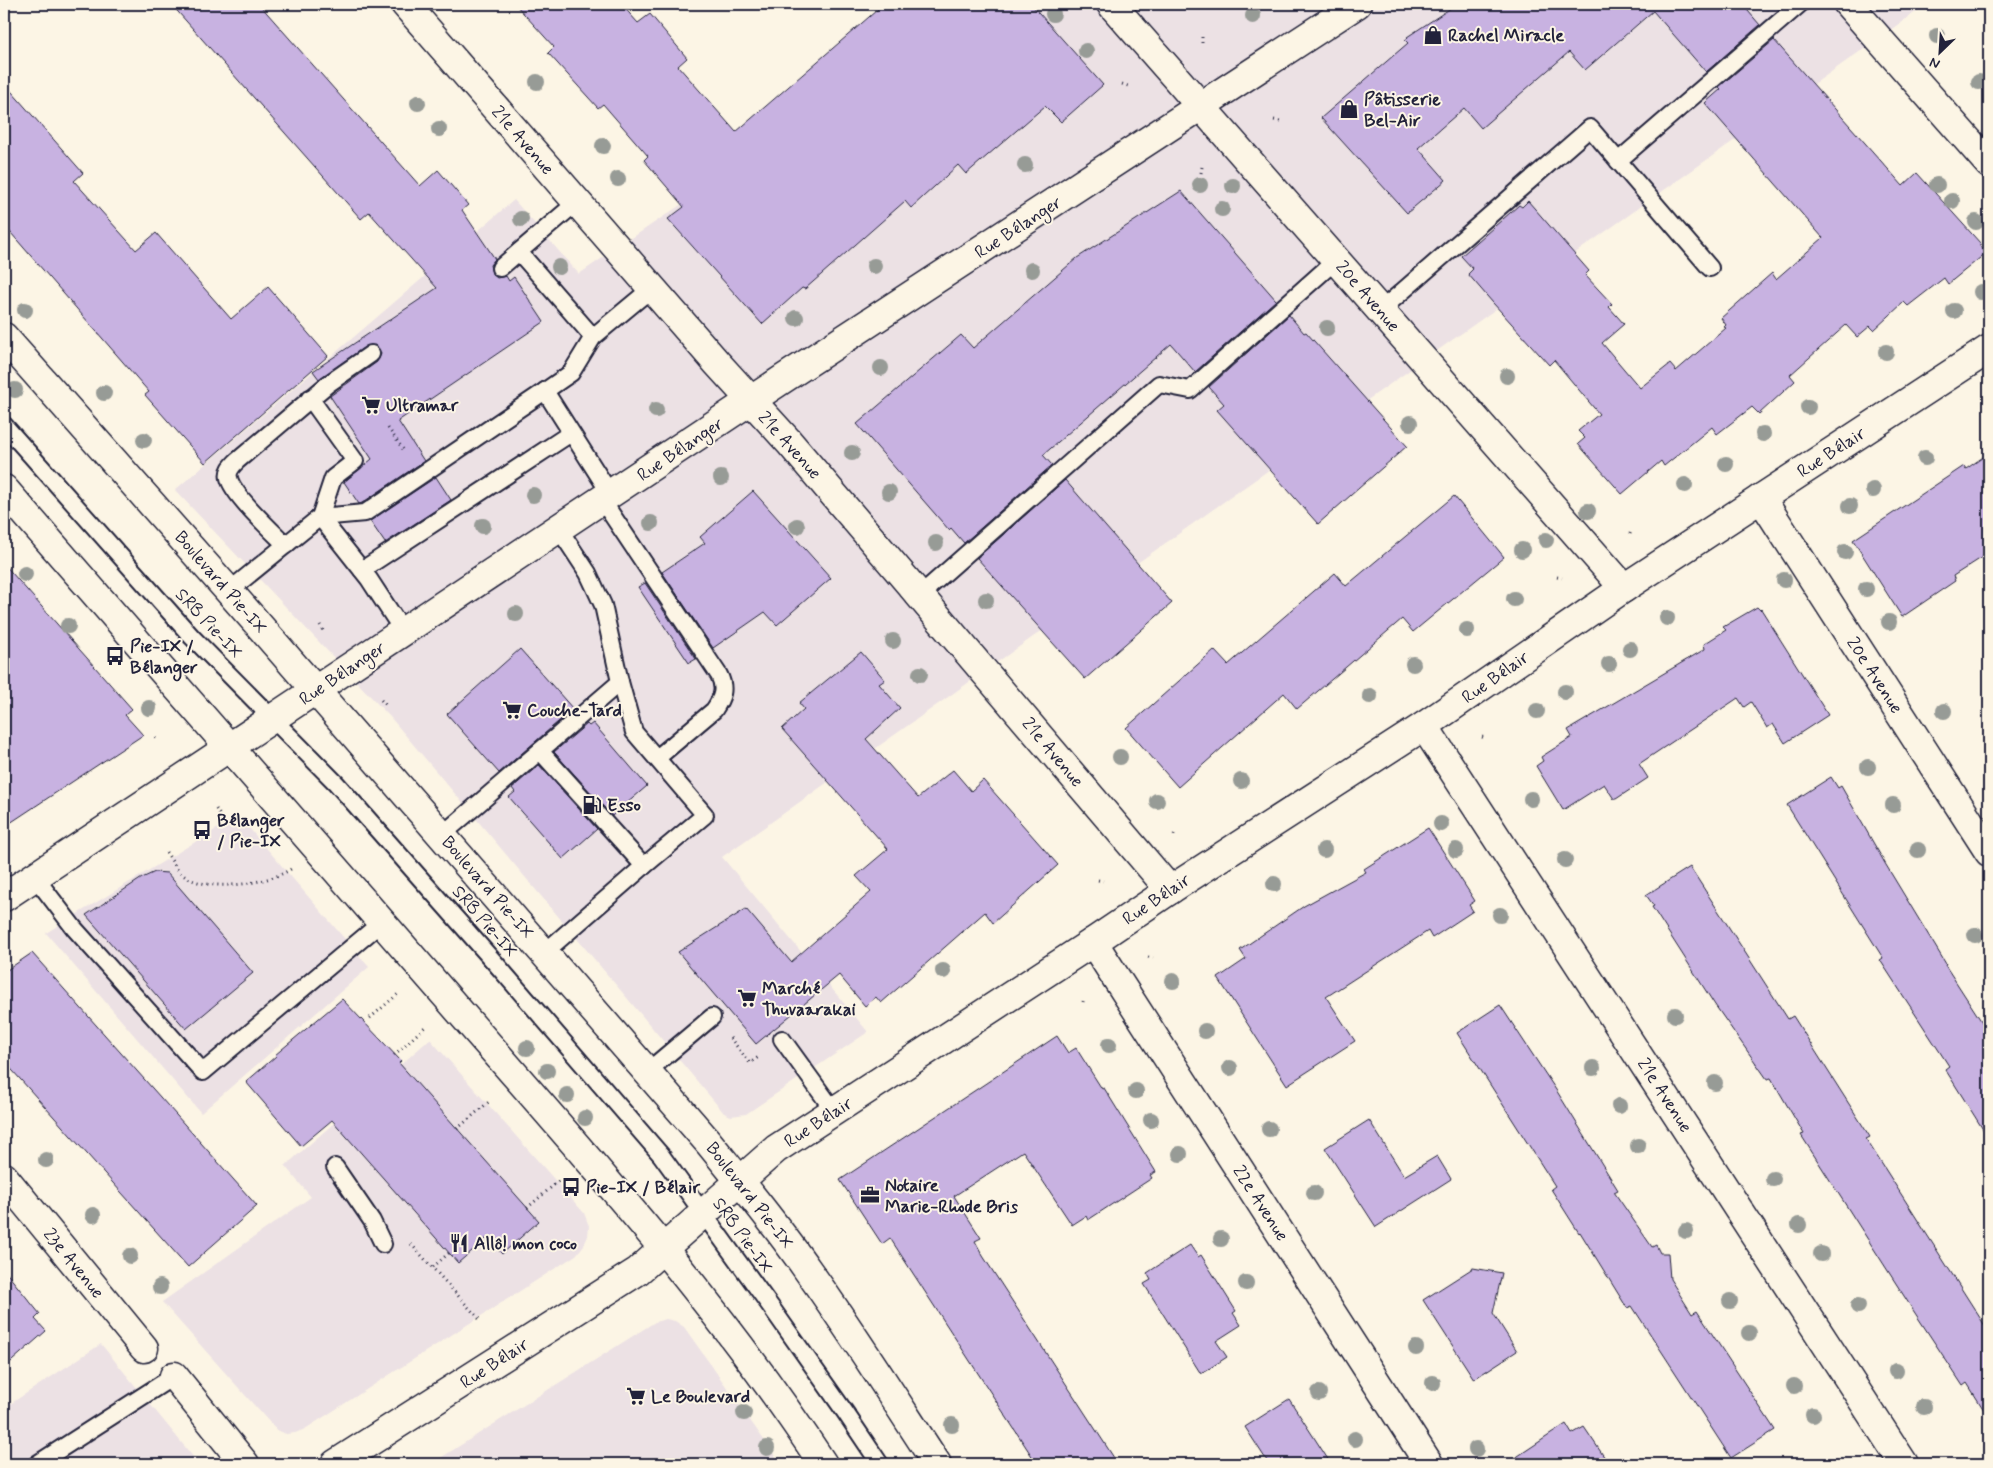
<svg xmlns="http://www.w3.org/2000/svg" width="1993" height="1468" viewBox="0 0 1993 1468" font-family="Mynerve,sans-serif">
<style>
.built{fill:#ece1e4}
.building{fill:#c8b2e1;stroke:#22223b}
.lines{fill:none;stroke-linecap:round;stroke-linejoin:round}
.service-casing{stroke:#22223b;stroke-width:20}
.minor-casing{stroke:#22223b;stroke-width:31}
.tertiary-casing{stroke:#22223b;stroke-width:31}
.primary-casing{stroke:#22223b;stroke-width:31}
.path{stroke:#22223b;stroke-width:3;stroke-dasharray:1 4;stroke-linecap:butt}
.service{stroke:#fcf5e5;stroke-width:16}
.minor{stroke:#fcf5e5;stroke-width:28}
.tertiary{stroke:#fcf5e5;stroke-width:28}
.primary{stroke:#fcf5e5;stroke-width:28}
.tree{fill:#979b96}
.labels{text-anchor:middle;stroke-width:4;stroke-linejoin:round;paint-order:stroke}
.poi-label{font-size:18px;font-weight:bold;fill:#22223b;stroke:#fcf5e5;text-anchor:start}
.street-label{font-size:18px;fill:#22223b;stroke:#fcf5e5}
</style>
<rect width="100%" height="100%" fill="#fcf5e5"/>
<filter id="ink" filterUnits="userSpaceOnUse"><feTurbulence type="fractalNoise" baseFrequency=".02" numOctaves="2"/><feDisplacementMap in="SourceGraphic" scale="10" xChannelSelector="R" yChannelSelector="G"/><feConvolveMatrix kernelMatrix="1 2 1 2 8 2 1 2 1" color-interpolation-filters="sRGB"/></filter>
<g filter="url(#ink)">
<g class="built">
<polygon points="976,4 1927,4 722,857 868,1032 746,1114 731,1116 724,1113 391,718 175,490 514,200 579,274"/>
<polygon points="233,819 238,819 244,822 369,967 201,1113 46,933"/>
<polygon points="430,1039 584,1213 589,1226 588,1236 584,1245 576,1255 305,1429 295,1433 286,1434 277,1430 271,1424 162,1302 311,1197 285,1166"/>
<polygon points="666,1319 675,1321 684,1327 781,1464 431,1464 655,1322"/>
<polygon points="101,1344 199,1464 4,1464 4,1408"/>
</g>
<g class="building">
<polygon points="171,4 259,4 420,186 438,170 468,205 462,210 495,259 490,265 492,274 497,278 506,276 509,281 514,277 544,322 398,421 424,461 362,503 359,504 344,482 372,459 330,396 377,362 381,354 379,349 375,345 366,346 319,379 313,371 437,288 369,212 361,219"/>
<polygon points="515,4 621,4 638,23 650,14 687,58 678,66 736,132 884,4 1031,4 1103,85 1061,122 1045,106 966,174 958,165 911,208 905,201 805,289 802,288 762,324 668,219 684,207 644,160 648,156 603,104 598,108 548,53 554,47"/>
<polygon points="1457,4 1742,4 1760,25 1706,72 1653,11 1585,70 1569,52 1481,128 1464,108 1418,148 1446,180 1407,213 1321,118 1408,43 1405,40 1408,38 1407,37"/>
<polygon points="1774,40 1903,186 1917,173 1981,244 1979,245 1986,253 1948,284 1944,278 1908,306 1904,302 1874,330 1870,326 1857,337 1846,325 1790,375 1795,381 1759,414 1752,407 1717,434 1712,427 1664,466 1661,461 1622,494 1578,444 1585,438 1578,431 1599,414 1554,360 1549,365 1493,303 1468,274 1473,269 1461,256 1519,205 1522,207 1528,201 1589,271 1585,275 1612,304 1609,307 1624,324 1602,343 1640,388 1670,364 1676,371 1726,328 1724,327 1726,325 1721,318 1772,273 1776,279 1823,238 1705,103 1721,89 1719,87"/>
<polygon points="4,83 83,173 74,181 136,250 156,233 231,319 268,287 328,356 205,463 145,395 149,392 4,225"/>
<polygon points="1181,191 1276,300 1195,372 1171,344 1043,455 1052,465 964,543 951,528 949,530 857,424 961,335 973,348 1077,258"/>
<polygon points="1289,315 1304,333 1306,332 1407,446 1318,524 1217,410 1224,404 1209,387"/>
<polygon points="1989,453 1989,553 1953,576 1955,581 1902,617 1853,540 1964,466 1966,469"/>
<polygon points="436,477 451,500 385,543 370,521"/>
<polygon points="1065,480 1172,603 1085,679 977,558"/>
<polygon points="753,491 831,578 777,625 765,612 713,648 662,572 705,543 700,537"/>
<polygon points="1454,496 1504,557 1413,632 1402,619 1297,709 1284,693 1178,787 1126,728 1214,650 1228,665 1335,573 1346,586"/>
<polygon points="4,564 132,709 125,715 143,735 4,827"/>
<polygon points="645,583 696,659 689,663 638,587"/>
<polygon points="1757,607 1760,610 1761,609 1828,715 1785,743 1773,724 1767,728 1751,702 1744,707 1738,698 1639,764 1648,778 1616,799 1614,799 1604,784 1563,810 1536,766 1543,761 1541,757 1572,737 1568,730 1705,649 1704,644 1726,630 1723,627"/>
<polygon points="520,649 573,709 499,773 447,714"/>
<polygon points="861,652 885,680 879,684 900,708 866,739 918,798 953,770 971,791 983,780 1058,865 993,923 985,912 881,1003 876,997 865,1006 839,975 756,1044 678,952 746,909 791,962 871,892 856,876 888,849 782,729 804,709 799,703"/>
<polygon points="593,723 647,786 612,816 554,752 587,724 589,726"/>
<polygon points="539,765 597,829 563,859 509,797 515,792 512,788"/>
<polygon points="1831,777 1838,788 1841,786 1886,865 1946,964 1945,965 1989,1033 1989,1139 1945,1069 1949,1066 1880,960 1883,958 1787,805"/>
<polygon points="1428,828 1475,901 1469,905 1473,911 1432,938 1428,931 1326,997 1355,1041 1287,1085 1218,978 1246,959 1240,950 1304,906 1366,872 1364,869"/>
<polygon points="1690,867 1788,1019 1793,1016 1870,1137 1866,1139 1989,1332 1989,1418 1967,1383 1963,1386 1913,1310 1801,1135 1804,1134 1771,1078 1767,1079 1715,1005 1652,907 1654,906 1646,895"/>
<polygon points="155,872 167,873 253,973 186,1029 86,915 142,878"/>
<polygon points="32,953 257,1206 188,1267 4,1061 4,972"/>
<polygon points="342,999 401,1061 399,1063 539,1221 502,1254 487,1238 458,1263 332,1120 301,1146 246,1082 276,1056 275,1055"/>
<polygon points="1500,1005 1558,1093 1618,1190 1614,1192 1652,1247 1656,1245 1660,1253 1668,1253 1670,1279 1692,1314 1697,1311 1775,1430 1731,1458 1632,1306 1627,1308 1580,1232 1579,1233 1551,1189 1555,1186 1457,1033"/>
<polygon points="1057,1036 1068,1053 1076,1048 1102,1089 1104,1088 1156,1172 1150,1175 1152,1178 1088,1220 1086,1216 1072,1225 1023,1151 954,1196 981,1238 975,1241 983,1256 1118,1464 1037,1464 890,1238 882,1244 840,1180"/>
<polygon points="1369,1120 1404,1176 1437,1156 1451,1179 1376,1227 1325,1148"/>
<polygon points="1190,1245 1198,1257 1201,1255 1236,1311 1233,1313 1241,1325 1216,1341 1227,1357 1201,1374 1144,1284 1151,1280 1147,1273"/>
<polygon points="1473,1268 1502,1273 1493,1313 1517,1351 1474,1379 1423,1300"/>
<polygon points="4,1270 40,1314 35,1319 46,1331 4,1368"/>
<polygon points="1289,1399 1315,1439 1331,1464 1269,1464 1245,1427"/>
<polygon points="1566,1424 1572,1434 1584,1427 1609,1464 1506,1464"/>
</g>
<g class="lines">
<g class="service-casing">
<g id="service">
<polyline points="1618,161 1800,4"/>
<polyline points="519,252 593,337"/>
<polyline points="500,268 577,202"/>
<polyline points="1381,310 1590,128 1710,268"/>
<polyline points="545,391 611,495"/>
<polyline points="310,398 355,461 333,478 320,517 365,513 545,391 571,373 593,337 652,288"/>
<polyline points="4,425 192,637 336,783 497,965 661,1155 771,1307 845,1412 880,1464"/>
<path d="M 602,500 L 719,675 C 726,689 722,698 714,710 L 657,758"/>
<path d="M 286,545 C 273,532 232,494 229,478 C 227,471 232,466 237,461 L 328,384 L 371,354"/>
<polyline points="362,570 571,433"/>
<polyline points="229,591 320,517 369,579 403,631"/>
<polyline points="920,595 1159,384 1190,390 1336,260"/>
<polyline points="620,682 634,732 705,815 644,866"/>
<polyline points="540,751 644,866 545,952"/>
<polyline points="442,835 620,682 603,605 588,573 559,529"/>
<polyline points="35,877 74,928 203,1072 382,922"/>
<polyline points="782,1039 834,1111"/>
<polyline points="648,1071 712,1017"/>
<polyline points="335,1167 372,1221 383,1244"/>
<polyline points="37,1464 174,1376"/>
</g>
</g>
<g class="minor-casing">
<g id="minor">
<polyline points="405,4 717,363 789,442 1170,890"/>
<polyline points="1111,4 1624,588"/>
<polyline points="1848,4 1989,164"/>
<polyline points="1761,498 1989,852"/>
<polyline points="1424,726 1904,1464"/>
<polyline points="1093,942 1429,1464"/>
<polyline points="4,1177 144,1348"/>
<polyline points="174,1376 245,1464"/>
<polyline points="335,1464 638,1271 776,1149 1093,942 1170,890 1424,726 1624,588 1989,349"/>
</g>
</g>
<g class="tertiary-casing">
<polyline id="tertiary" points="4,897 783,379 1357,4"/>
</g>
<g class="primary-casing">
<g id="primary">
<path d="M 4,337 L 257,623 L 709,1143 C 743,1185 778,1227 809,1272 C 854,1335 895,1400 937,1464"/>
<path d="M 4,489 C 158,666 313,842 467,1020 C 592,1163 719,1305 823,1464"/>
</g>
</g>
<g class="path">
<polyline points="1202,37 1202,44"/>
<polyline points="1122,84 1128,86"/>
<polyline points="1274,120 1280,121"/>
<polyline points="1201,173 1202,167"/>
<polyline points="388,428 405,452"/>
<polyline points="1630,534 1631,531"/>
<polyline points="1557,577 1562,578"/>
<polyline points="320,625 324,632"/>
<polyline points="381,700 387,706"/>
<polyline points="1482,737 1485,738"/>
<polyline points="155,738 158,741"/>
<polyline points="216,809 221,817"/>
<polyline points="1174,835 1176,831"/>
<path d="M 166,852 C 171,859 175,868 182,874 C 205,894 268,884 291,869"/>
<polyline points="1098,880 1103,881"/>
<polyline points="1148,957 1153,958"/>
<polyline points="1083,1002 1084,998"/>
<polyline points="370,1018 398,994"/>
<polyline points="730,1038 750,1063 760,1056"/>
<polyline points="394,1055 427,1025"/>
<polyline points="457,1129 491,1100"/>
<polyline points="527,1208 561,1179"/>
<polyline points="411,1244 481,1321"/>
<polyline points="433,1267 449,1253"/>
</g>
<use href="#service" class="service"/>
<use href="#minor" class="minor"/>
<use href="#tertiary" class="tertiary"/>
<use href="#primary" class="primary"/>
</g>
<g class="tree">
<circle cx="1053" cy="14" r="8"/>
<circle cx="1253" cy="16" r="8"/>
<circle cx="1937" cy="36" r="8"/>
<circle cx="1086" cy="51" r="8"/>
<circle cx="537" cy="82" r="8"/>
<circle cx="1979" cy="82" r="8"/>
<circle cx="418" cy="103" r="8"/>
<circle cx="439" cy="129" r="8"/>
<circle cx="603" cy="146" r="8"/>
<circle cx="1025" cy="165" r="8"/>
<circle cx="618" cy="179" r="8"/>
<circle cx="1200" cy="185" r="8"/>
<circle cx="1937" cy="185" r="8"/>
<circle cx="1233" cy="186" r="8"/>
<circle cx="1952" cy="201" r="8"/>
<circle cx="1222" cy="209" r="8"/>
<circle cx="521" cy="219" r="8"/>
<circle cx="1976" cy="222" r="8"/>
<circle cx="874" cy="266" r="8"/>
<circle cx="559" cy="267" r="8"/>
<circle cx="1032" cy="270" r="8"/>
<circle cx="1981" cy="292" r="8"/>
<circle cx="25" cy="310" r="8"/>
<circle cx="1954" cy="311" r="8"/>
<circle cx="796" cy="318" r="8"/>
<circle cx="1327" cy="328" r="8"/>
<circle cx="1886" cy="352" r="8"/>
<circle cx="881" cy="368" r="8"/>
<circle cx="1507" cy="376" r="8"/>
<circle cx="15" cy="390" r="8"/>
<circle cx="104" cy="393" r="8"/>
<circle cx="1808" cy="407" r="8"/>
<circle cx="656" cy="410" r="8"/>
<circle cx="1410" cy="423" r="8"/>
<circle cx="1763" cy="434" r="8"/>
<circle cx="144" cy="440" r="8"/>
<circle cx="852" cy="453" r="8"/>
<circle cx="1925" cy="458" r="8"/>
<circle cx="1726" cy="464" r="8"/>
<circle cx="721" cy="478" r="8"/>
<circle cx="1685" cy="485" r="8"/>
<circle cx="1873" cy="490" r="8"/>
<circle cx="889" cy="492" r="8"/>
<circle cx="533" cy="495" r="8"/>
<circle cx="1850" cy="506" r="8"/>
<circle cx="1588" cy="511" r="8"/>
<circle cx="651" cy="523" r="8"/>
<circle cx="483" cy="526" r="8"/>
<circle cx="797" cy="526" r="8"/>
<circle cx="1546" cy="540" r="8"/>
<circle cx="936" cy="543" r="8"/>
<circle cx="1522" cy="550" r="8"/>
<circle cx="1845" cy="552" r="8"/>
<circle cx="25" cy="574" r="8"/>
<circle cx="1784" cy="580" r="8"/>
<circle cx="1866" cy="589" r="8"/>
<circle cx="1514" cy="599" r="8"/>
<circle cx="986" cy="600" r="8"/>
<circle cx="516" cy="614" r="8"/>
<circle cx="1667" cy="618" r="8"/>
<circle cx="1889" cy="622" r="8"/>
<circle cx="68" cy="626" r="8"/>
<circle cx="1467" cy="630" r="8"/>
<circle cx="893" cy="641" r="8"/>
<circle cx="1630" cy="649" r="8"/>
<circle cx="1413" cy="664" r="8"/>
<circle cx="1609" cy="664" r="8"/>
<circle cx="920" cy="674" r="8"/>
<circle cx="1565" cy="692" r="8"/>
<circle cx="1370" cy="696" r="8"/>
<circle cx="149" cy="708" r="8"/>
<circle cx="1537" cy="711" r="8"/>
<circle cx="1944" cy="711" r="8"/>
<circle cx="1120" cy="757" r="8"/>
<circle cx="1868" cy="767" r="8"/>
<circle cx="1241" cy="781" r="8"/>
<circle cx="1531" cy="799" r="8"/>
<circle cx="1157" cy="801" r="8"/>
<circle cx="1893" cy="805" r="8"/>
<circle cx="1441" cy="824" r="8"/>
<circle cx="1324" cy="850" r="8"/>
<circle cx="1456" cy="850" r="8"/>
<circle cx="1918" cy="850" r="8"/>
<circle cx="1565" cy="860" r="8"/>
<circle cx="1274" cy="884" r="8"/>
<circle cx="1500" cy="915" r="8"/>
<circle cx="1975" cy="935" r="8"/>
<circle cx="943" cy="971" r="8"/>
<circle cx="1173" cy="981" r="8"/>
<circle cx="1675" cy="1015" r="8"/>
<circle cx="1205" cy="1031" r="8"/>
<circle cx="1109" cy="1045" r="8"/>
<circle cx="527" cy="1048" r="8"/>
<circle cx="1230" cy="1068" r="8"/>
<circle cx="1593" cy="1068" r="8"/>
<circle cx="547" cy="1071" r="8"/>
<circle cx="1715" cy="1083" r="8"/>
<circle cx="1136" cy="1091" r="8"/>
<circle cx="567" cy="1095" r="8"/>
<circle cx="1619" cy="1106" r="8"/>
<circle cx="585" cy="1118" r="8"/>
<circle cx="1151" cy="1120" r="8"/>
<circle cx="1269" cy="1129" r="8"/>
<circle cx="1638" cy="1146" r="8"/>
<circle cx="1180" cy="1154" r="8"/>
<circle cx="46" cy="1160" r="8"/>
<circle cx="1773" cy="1179" r="8"/>
<circle cx="1314" cy="1193" r="8"/>
<circle cx="93" cy="1215" r="8"/>
<circle cx="1799" cy="1225" r="8"/>
<circle cx="1686" cy="1231" r="8"/>
<circle cx="1221" cy="1239" r="8"/>
<circle cx="1821" cy="1254" r="8"/>
<circle cx="130" cy="1256" r="8"/>
<circle cx="1246" cy="1283" r="8"/>
<circle cx="160" cy="1287" r="8"/>
<circle cx="1730" cy="1301" r="8"/>
<circle cx="1858" cy="1306" r="8"/>
<circle cx="1749" cy="1333" r="8"/>
<circle cx="1416" cy="1348" r="8"/>
<circle cx="1896" cy="1371" r="8"/>
<circle cx="1433" cy="1383" r="8"/>
<circle cx="1794" cy="1386" r="8"/>
<circle cx="1319" cy="1393" r="8"/>
<circle cx="1924" cy="1407" r="8"/>
<circle cx="744" cy="1413" r="8"/>
<circle cx="1813" cy="1415" r="8"/>
<circle cx="952" cy="1425" r="8"/>
<circle cx="1355" cy="1439" r="8"/>
<circle cx="767" cy="1448" r="8"/>
<circle cx="1476" cy="1449" r="8"/>
</g>
</g>
<defs>
<g id="shop-bare" transform="scale(1.5)"><path d="M-5-2.5h2.3a2.7 3.5 0 0 1 5.4 0H5L5.5 6h-11ZM-1.5-2.5h3a1.5 2.3 0 0 0-3 0Z" fill="#22223b" stroke="#fcf5e5" stroke-width="2.5" paint-order="stroke"/></g>
<g id="supermarket-bare" transform="scale(1.5)"><path d="M-6-5.5h2.5l.6 2H6L4.5 2H-2.5L-4.4-4H-6ZM-1.5 3.2a1.3 1.3 0 1 0 .1 0ZM3 3.2a1.3 1.3 0 1 0 .1 0Z" fill="#22223b" stroke="#fcf5e5" stroke-width="2.5" paint-order="stroke"/></g>
<g id="bus-bare" transform="scale(1.5)"><path d="M-5-6H5V4H4V6H2V4H-2V6H-4V4H-5ZM-3.5-4V0h7V-4ZM-3.5 1.2v1.5H-2V1.2ZM2 1.2v1.5H3.5V1.2Z" fill="#22223b" stroke="#fcf5e5" stroke-width="2.5" paint-order="stroke"/></g>
<g id="fuel-bare" transform="scale(1.5)"><path d="M-5.5-6h7V0h2V4h1.3V-2.5L3-4.5l.8-.8L6-3V5H2.5V1h-1V6h-7ZM-4.2-4.7v3.2H.2V-4.7Z" fill="#22223b" stroke="#fcf5e5" stroke-width="2.5" paint-order="stroke"/></g>
<g id="office-bare" transform="scale(1.5)"><path d="M-6-3h4V-5.5h4V-3h4V5H-6ZM-1-4.5V-3h2v-1.5ZM-6 0V1H6V0Z" fill="#22223b" stroke="#fcf5e5" stroke-width="2.5" paint-order="stroke"/></g>
<g id="restaurant-bare" transform="scale(1.5)"><path d="M-5-6h1v4h1v-4h1v4h1v-4h1v5L-1.5 .5V6h-2V.5L-5-1ZM5-6V6H3V1.5H1.5Q1.5-4 5-6Z" fill="#22223b" stroke="#fcf5e5" stroke-width="2.5" paint-order="stroke"/></g>
</defs>
<g fill-rule="evenodd">
<use href="#shop-bare" x="1433" y="35"/>
<use href="#shop-bare" x="1349" y="109"/>
<use href="#supermarket-bare" x="371" y="405"/>
<use href="#bus-bare" x="115" y="656"/>
<use href="#supermarket-bare" x="512" y="710"/>
<use href="#fuel-bare" x="592" y="805"/>
<use href="#bus-bare" x="202" y="830"/>
<use href="#supermarket-bare" x="747" y="998"/>
<use href="#bus-bare" x="571" y="1187"/>
<use href="#office-bare" x="870" y="1195"/>
<use href="#restaurant-bare" x="459" y="1243"/>
<use href="#supermarket-bare" x="636" y="1396"/>
</g>
<g class="labels">
<g class="poi-label">
<text x="1448" y="41">Rachel Miracle</text>
<text x="1364" y="105">Pâtisserie<tspan x="1364" dy="21">Bel-Air</tspan></text>
<text x="386" y="411">Ultramar</text>
<text x="130" y="652">Pie-IX /<tspan x="130" dy="21">Bélanger</tspan></text>
<text x="527" y="716">Couche-Tard</text>
<text x="607" y="811">Esso</text>
<text x="217" y="826">Bélanger<tspan x="217" dy="21">/ Pie-IX</tspan></text>
<text x="762" y="994">Marché<tspan x="762" dy="21">Thuvaarakai</tspan></text>
<text x="885" y="1191">Notaire<tspan x="885" dy="21">Marie-Rhode Bris</tspan></text>
<text x="586" y="1193">Pie-IX / Bélair</text>
<text x="474" y="1249">Allô! mon coco</text>
<text x="651" y="1402">Le Boulevard</text>
</g>
<g class="street-label">
<text transform="translate(523 140) rotate(49)" y="6">21e Avenue</text>
<text transform="translate(1018 227) rotate(-33)" y="6">Rue Bélanger</text>
<text transform="translate(1368 296) rotate(49)" y="6">20e Avenue</text>
<text transform="translate(790 445) rotate(48)" y="6">21e Avenue</text>
<text transform="translate(680 449) rotate(-34)" y="6">Rue Bélanger</text>
<text transform="translate(1831 452) rotate(-33)" y="6">Rue Bélair</text>
<text transform="translate(221 582) rotate(49)" y="6">Boulevard Pie-IX</text>
<text transform="translate(209 623) rotate(47)" y="6">SRB Pie-IX</text>
<text transform="translate(342 673) rotate(-34)" y="6">Rue Bélanger</text>
<text transform="translate(1875 675) rotate(57)" y="6">20e Avenue</text>
<text transform="translate(1495 677) rotate(-35)" y="6">Rue Bélair</text>
<text transform="translate(1053 752) rotate(50)" y="6">21e Avenue</text>
<text transform="translate(488 887) rotate(49)" y="6">Boulevard Pie-IX</text>
<text transform="translate(1156 899) rotate(-34)" y="6">Rue Bélair</text>
<text transform="translate(485 921) rotate(49)" y="6">SRB Pie-IX</text>
<text transform="translate(1665 1095) rotate(57)" y="6">21e Avenue</text>
<text transform="translate(818 1122) rotate(-33)" y="6">Rue Bélair</text>
<text transform="translate(750 1195) rotate(52)" y="6">Boulevard Pie-IX</text>
<text transform="translate(1261 1203) rotate(57)" y="6">22e Avenue</text>
<text transform="translate(743 1235) rotate(54)" y="6">SRB Pie-IX</text>
<text transform="translate(74 1263) rotate(51)" y="6">23e Avenue</text>
<text transform="translate(494 1363) rotate(-33)" y="6">Rue Bélair</text>
</g>
</g>
<rect width="1993" height="1468" fill="none" stroke="#fcf5e5" stroke-width="20"/>
<rect x="10" y="10" width="1973" height="1448" fill="none" stroke="#22223b" stroke-width="2" filter="url(#ink)"/>
<g transform="translate(1940 52) rotate(205)" stroke="#fcf5e5" stroke-width="4" paint-order="stroke">
<path d="M0-4L9 19L0 12L-9 19Z" fill="#22223b"/>
<text y="-8" font-size="14" font-weight="bold" text-anchor="middle" fill="#22223b">N</text>
</g>
</svg>
